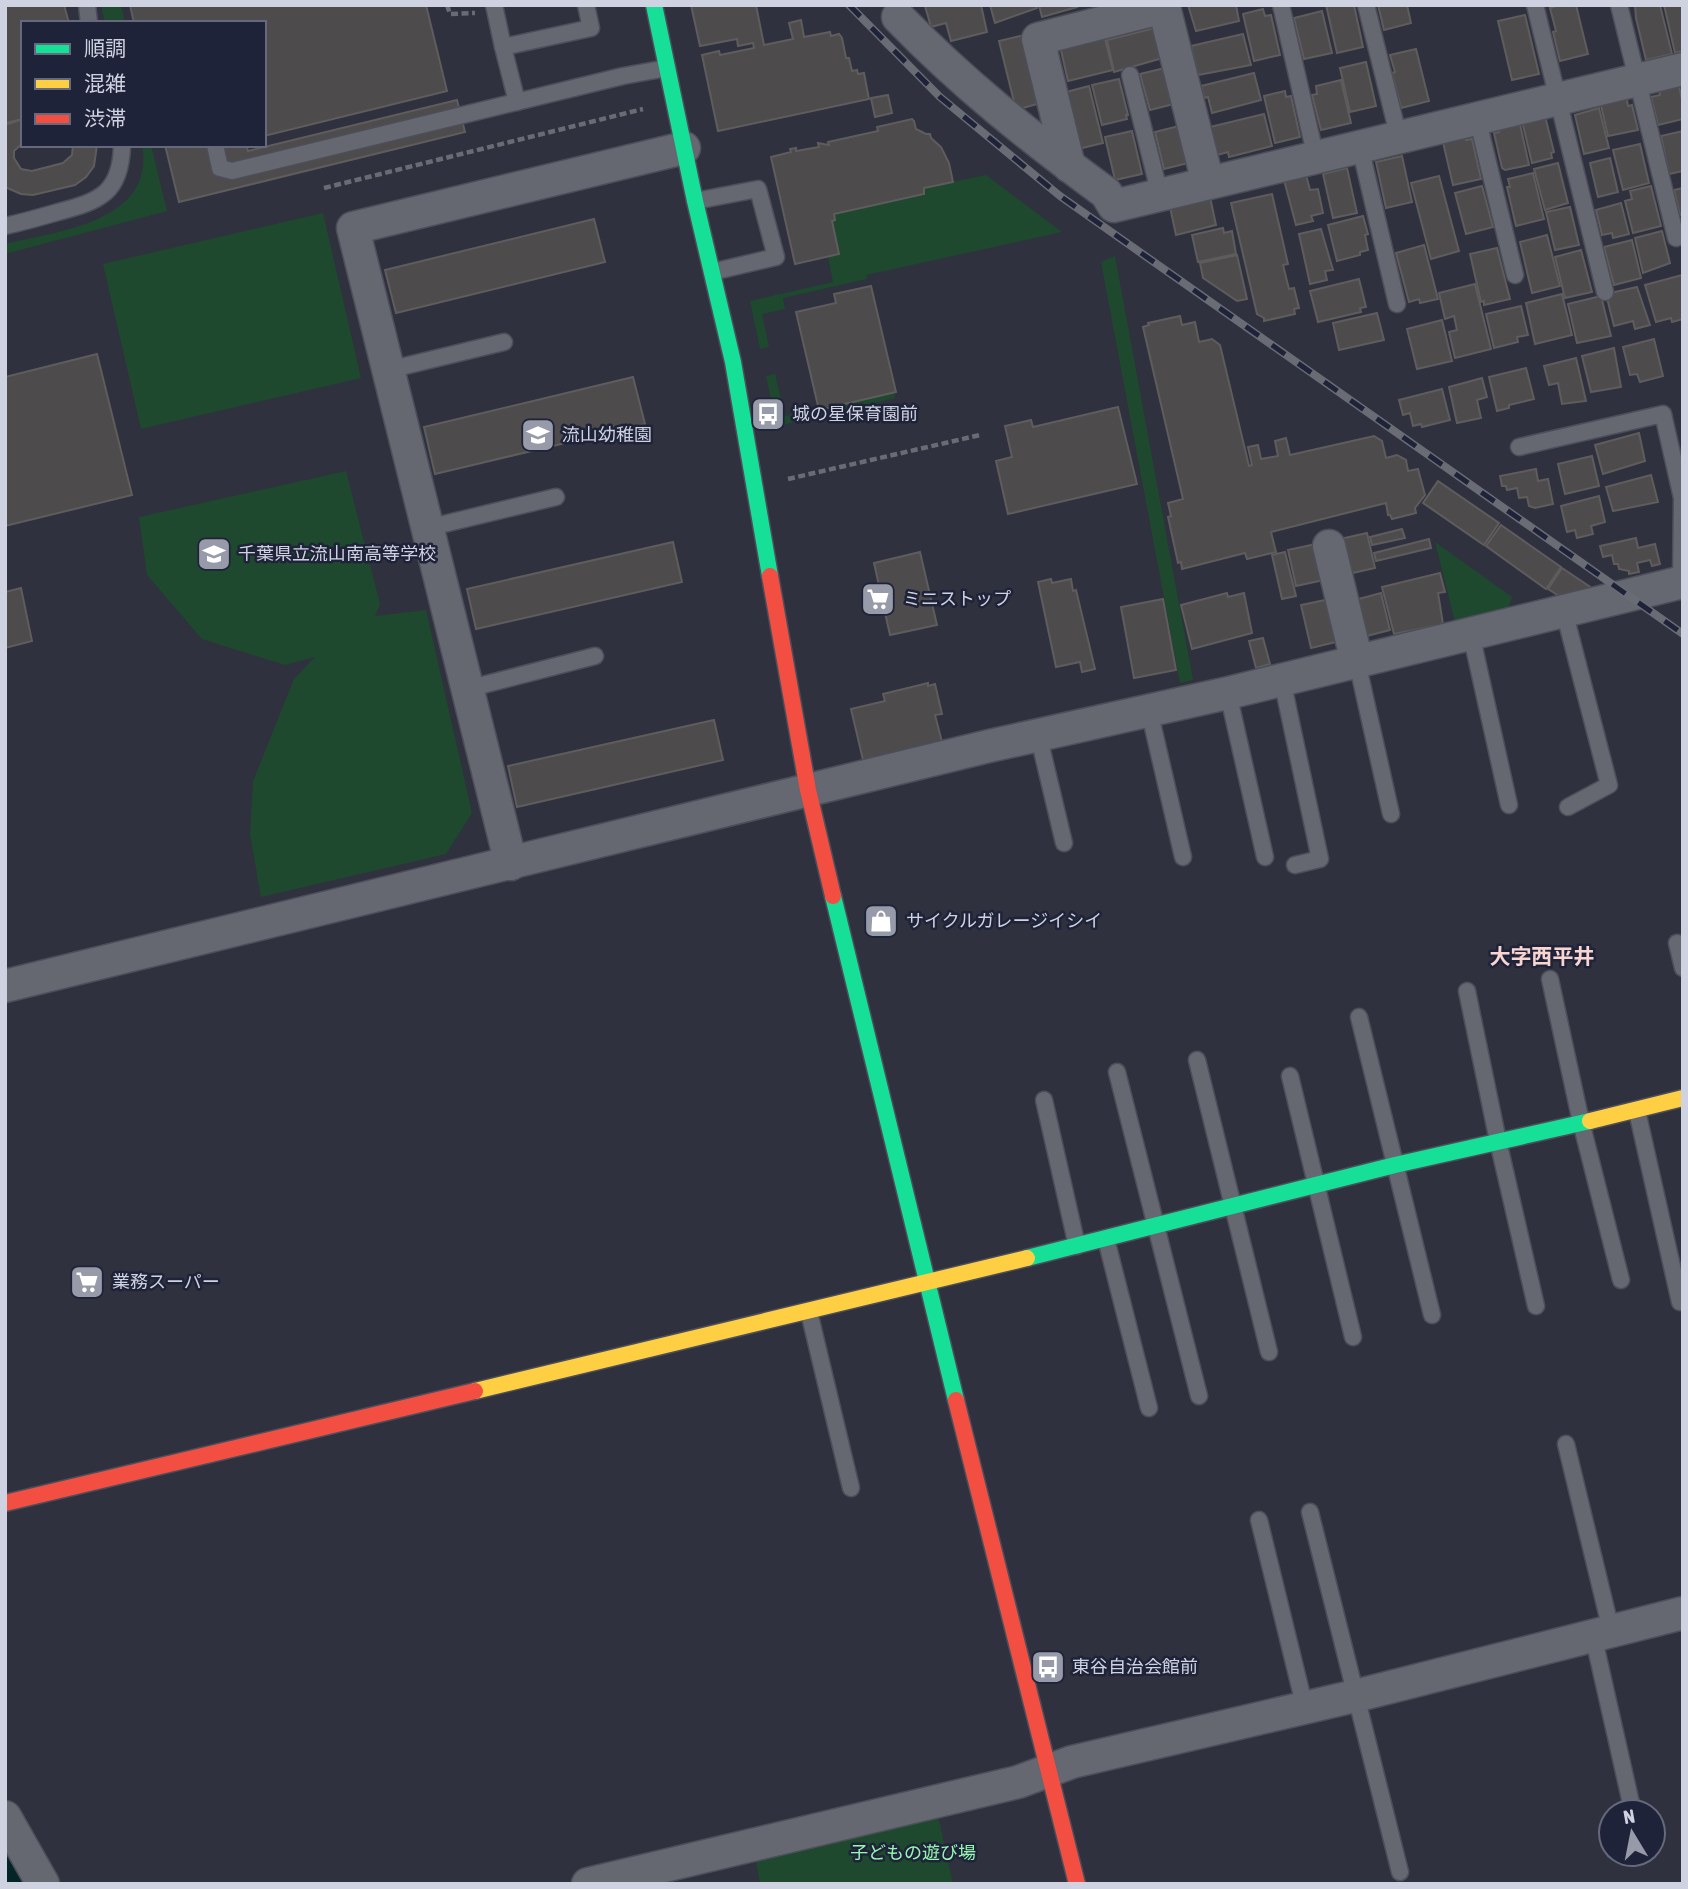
<svg xmlns="http://www.w3.org/2000/svg" width="1688" height="1889" viewBox="0 0 1688 1889" font-family="'Asap Condensed','Noto Sans JP',sans-serif">
<style>
.green{fill:#1e492e}
.lines{fill:none;stroke-linecap:round;stroke-linejoin:round}
.river{stroke:#042427;stroke-width:52}
.building{fill:#4e4b4d;stroke:#5f5c5d;stroke-width:2}
.lane-casing{stroke:#4c4f5a;stroke-width:19}
.street-casing{stroke:#4c4f5a;stroke-width:35}
.fast-casing{stroke:#4c4f5a;stroke-width:19}
.slow-casing{stroke:#4c4f5a;stroke-width:19}
.jam-casing{stroke:#4c4f5a;stroke-width:19}
.path{stroke:#6a6c74;stroke-width:4.5;stroke-dasharray:7 3.5;stroke-linecap:butt}
.lane{stroke:#656771;stroke-width:16}
.street{stroke:#656771;stroke-width:32}
.fast{stroke:#16e098;stroke-width:16}
.slow{stroke:#ffcf43;stroke-width:16}
.jam{stroke:#f24e42;stroke-width:16}
.rail-casing{stroke:#6a6c75;stroke-width:8}
.rail{stroke:#1f2339;stroke-width:5;stroke-dasharray:16;stroke-linecap:butt}
.labels{text-anchor:middle;stroke-width:5;stroke-linejoin:round;paint-order:stroke}
.poi-label{font-size:18px;fill:#cfd2e1;stroke:#1f2339;text-anchor:start}
.park-label{font-size:18px;fill:#96f8b0;stroke:#1f2339}
.quarter-label{font-size:21px;font-weight:bold;fill:#f8d5d1;stroke:#1f2339}
</style>
<rect width="100%" height="100%" fill="#2f313e"/>
<g class="green">
<polygon points="101,5 121,5 125,23 105,23"/>
<path d="M 142,145 L 151,145 L 167,211 L 5,254 L 5,244 C 58,231 156,222 142,145 Z"/>
<polygon points="986,175 1062,232 866,275 867,279 783,298 785,309 762,314 769,347 760,349 750,301 833,282 828,257 839,254 832,221 834,214 923,195 924,188"/>
<polygon points="323,213 361,378 141,429 103,264"/>
<polygon points="1115,256 1193,680 1180,683 1101,262"/>
<polygon points="775,374 785,416 894,392 895,398 777,426 766,376"/>
<polygon points="346,471 380,604 375,616 426,610 472,813 446,854 261,897 250,835 253,781 294,679 315,657 285,665 202,639 147,575 139,517"/>
<polygon points="1435,542 1512,597 1508,610 1455,622"/>
<polygon points="938,1816 953,1884 760,1884 756,1861"/>
</g>
<g class="lines">
<polyline class="river" points="5,1868 14,1884"/>
</g>
<g class="building">
<polygon points="5,5 64,5 69,23 23,23 23,119 5,123"/>
<polygon points="130,5 426,5 447,91 264,136 264,23 134,23"/>
<polygon points="691,5 756,5 764,45 793,39 789,23 801,20 804,37 830,32 831,36 839,34 842,38 846,58 849,58 852,71 857,70 858,74 864,73 869,99 718,131 702,55 719,51 720,55 754,48 753,43 738,46 737,39 700,46"/>
<polygon points="981,5 987,32 951,41 946,23 931,27 925,6"/>
<polygon points="990,5 1037,5 1037,8 995,23"/>
<polygon points="1039,5 1076,5 1077,7 1042,17"/>
<polygon points="1188,5 1236,5 1239,21 1196,31"/>
<polygon points="1326,5 1354,5 1363,47 1337,53"/>
<polygon points="1378,5 1407,5 1411,23 1384,30"/>
<polygon points="1559,5 1576,5 1588,54 1560,61 1553,32 1556,31 1550,8"/>
<polygon points="1635,5 1660,5 1672,54 1646,60 1636,18"/>
<polygon points="1664,5 1683,5 1683,51 1675,53"/>
<polygon points="1263,9 1265,16 1271,15 1280,55 1254,61 1243,14"/>
<polygon points="1322,11 1332,53 1304,59 1294,18"/>
<polygon points="1525,15 1539,74 1512,80 1498,21"/>
<polygon points="1159,27 1166,57 1114,72 1107,40"/>
<polygon points="1243,34 1251,65 1198,75 1191,46"/>
<polygon points="1024,35 1038,91 1034,92 1037,104 1016,110 999,41"/>
<polygon points="1104,35 1113,70 1068,81 1060,46"/>
<polygon points="1416,49 1429,101 1401,108 1392,73 1395,72 1390,55"/>
<polygon points="1366,62 1376,106 1350,112 1340,68"/>
<polygon points="1169,67 1178,103 1150,110 1140,74"/>
<polygon points="1254,73 1261,100 1212,113 1208,97 1204,98 1201,86"/>
<polygon points="1119,79 1128,115 1126,115 1127,119 1102,125 1092,85"/>
<polygon points="1341,80 1351,123 1321,130 1312,95 1317,94 1316,86"/>
<polygon points="1089,86 1103,143 1078,149 1066,92"/>
<polygon points="1679,86 1683,104 1683,119 1658,125 1651,97 1660,95 1659,91"/>
<polygon points="1285,91 1286,97 1291,96 1300,137 1275,143 1264,96"/>
<polygon points="888,95 892,113 875,117 871,98"/>
<polygon points="1626,95 1628,106 1632,105 1638,130 1608,136 1600,101"/>
<polygon points="457,100 465,132 179,202 165,145 246,145 248,151"/>
<polygon points="1599,108 1609,148 1584,154 1575,115"/>
<polygon points="1264,114 1272,146 1229,157 1228,152 1217,155 1210,127"/>
<polygon points="1545,116 1554,152 1551,153 1552,158 1532,163 1522,121"/>
<polygon points="23,119 23,143 14,151 14,158 21,169 32,171 63,163 72,155 73,145 97,145 94,166 86,177 75,185 33,195 21,194 5,187 5,125"/>
<polygon points="912,119 914,121 916,129 926,134 930,134 931,138 941,147 949,163 953,182 924,188 924,194 834,214 835,220 832,221 839,254 795,264 771,157 791,152 790,149 796,148 796,151 819,147 818,143 829,145 828,142 878,131 877,127"/>
<polygon points="1520,124 1529,165 1505,170 1502,168 1494,133 1499,132 1498,129"/>
<polygon points="1183,125 1192,162 1164,169 1155,132"/>
<polygon points="1132,131 1142,174 1115,180 1105,137"/>
<polygon points="1683,131 1683,171 1669,174 1661,136"/>
<polygon points="1465,133 1466,140 1472,139 1481,179 1453,185 1442,138"/>
<polygon points="1640,144 1649,183 1623,190 1613,150"/>
<polygon points="1402,156 1412,202 1386,208 1376,162"/>
<polygon points="1610,158 1618,192 1598,197 1590,163"/>
<polygon points="1558,163 1568,203 1545,210 1534,169"/>
<polygon points="1347,168 1357,213 1333,218 1323,174"/>
<polygon points="1533,173 1544,219 1516,226 1507,187 1510,187 1508,179"/>
<polygon points="1306,175 1310,190 1318,189 1323,213 1311,216 1313,221 1296,225 1284,180"/>
<polygon points="1439,176 1459,251 1431,259 1411,183"/>
<polygon points="1482,186 1493,227 1466,234 1455,193"/>
<polygon points="1651,186 1661,226 1633,233 1625,201 1632,199 1630,191"/>
<polygon points="1683,188 1683,214 1680,215 1674,190"/>
<polygon points="1272,194 1288,264 1283,265 1289,289 1294,288 1299,308 1294,309 1295,314 1264,321 1264,318 1257,314 1231,203"/>
<polygon points="1210,197 1216,225 1176,235 1170,207"/>
<polygon points="1621,203 1629,234 1613,238 1612,233 1602,235 1596,210"/>
<polygon points="1570,207 1579,245 1555,250 1546,212"/>
<polygon points="1363,216 1368,234 1365,235 1368,250 1360,252 1360,255 1337,261 1328,225"/>
<polygon points="594,219 605,262 396,313 385,270"/>
<polygon points="1223,228 1224,233 1232,231 1236,254 1198,262 1192,235"/>
<polygon points="1321,229 1333,270 1325,271 1327,280 1310,284 1299,234"/>
<polygon points="1662,231 1670,263 1643,273 1635,238"/>
<polygon points="1547,235 1560,286 1532,293 1520,242"/>
<polygon points="1632,240 1641,278 1614,285 1604,247"/>
<polygon points="1424,245 1438,299 1420,303 1419,299 1409,302 1396,253"/>
<polygon points="1497,248 1510,299 1484,305 1484,301 1481,302 1470,254"/>
<polygon points="1581,250 1592,292 1565,298 1555,257"/>
<polygon points="1237,255 1247,299 1237,301 1203,278 1200,263"/>
<polygon points="1682,275 1683,319 1672,322 1671,318 1656,322 1645,285"/>
<polygon points="1359,279 1366,307 1360,308 1361,312 1318,322 1310,291"/>
<polygon points="1475,284 1491,349 1455,358 1449,332 1457,330 1454,316 1445,319 1439,293"/>
<polygon points="871,286 896,392 819,410 796,312 836,303 834,294"/>
<polygon points="1637,287 1650,325 1635,329 1633,321 1614,326 1606,294"/>
<polygon points="1562,294 1572,335 1535,344 1526,303"/>
<polygon points="1601,296 1611,336 1577,343 1568,304"/>
<polygon points="1521,306 1528,335 1517,337 1518,342 1494,348 1486,314"/>
<polygon points="1377,313 1384,340 1339,350 1333,323"/>
<polygon points="1180,316 1182,325 1195,322 1199,342 1212,339 1220,345 1249,466 1252,465 1248,447 1258,445 1261,459 1278,456 1275,441 1286,438 1290,455 1374,436 1382,441 1386,458 1397,455 1406,460 1408,471 1418,469 1425,495 1415,508 1416,513 1392,519 1390,515 1388,515 1386,503 1271,532 1276,552 1247,559 1245,553 1182,569 1181,562 1178,563 1168,517 1171,516 1168,503 1183,499 1143,327 1149,325 1148,323"/>
<polygon points="1442,320 1452,361 1417,369 1407,329"/>
<polygon points="1654,339 1663,376 1640,382 1637,374 1630,375 1623,347"/>
<polygon points="1614,348 1621,387 1591,392 1582,356"/>
<polygon points="97,354 132,495 5,526 5,377"/>
<polygon points="1576,358 1586,401 1562,404 1558,383 1549,385 1544,366"/>
<polygon points="1526,368 1534,399 1509,405 1509,408 1497,411 1489,377"/>
<polygon points="633,377 645,424 435,474 424,427"/>
<polygon points="1482,378 1487,397 1477,400 1481,418 1457,423 1449,387"/>
<polygon points="1442,389 1450,420 1422,427 1421,424 1413,426 1410,413 1403,415 1399,400"/>
<polygon points="1118,407 1137,484 1008,514 996,461 1012,457 1005,426 1031,420 1033,427"/>
<polygon points="1639,433 1645,461 1603,474 1595,445"/>
<polygon points="1592,456 1599,486 1565,494 1558,464"/>
<polygon points="1536,469 1538,481 1548,479 1553,504 1535,508 1529,506 1527,497 1519,498 1517,488 1507,490 1506,486 1502,486 1500,476"/>
<polygon points="1651,475 1658,502 1613,511 1606,487"/>
<polygon points="1438,481 1499,523 1484,545 1423,503"/>
<polygon points="1599,496 1605,522 1591,526 1593,534 1577,538 1575,530 1567,532 1561,506"/>
<polygon points="1501,525 1561,567 1546,589 1486,546"/>
<polygon points="1402,529 1405,538 1372,545 1370,537"/>
<polygon points="1367,533 1375,568 1348,574 1340,539"/>
<polygon points="1636,538 1638,548 1655,544 1660,564 1652,566 1650,560 1637,563 1639,572 1629,574 1629,571 1619,569 1618,564 1614,564 1612,555 1603,557 1600,546"/>
<polygon points="1429,539 1431,548 1376,561 1374,553"/>
<polygon points="673,542 682,582 476,629 467,589"/>
<polygon points="1316,544 1324,580 1296,586 1288,550"/>
<polygon points="920,552 937,625 890,635 874,563"/>
<polygon points="1285,552 1296,596 1282,599 1272,555"/>
<polygon points="1562,568 1592,588 1559,596 1548,589"/>
<polygon points="1440,573 1445,592 1438,593 1443,624 1394,634 1382,587"/>
<polygon points="1051,579 1052,583 1071,579 1073,591 1076,590 1095,669 1082,672 1080,662 1056,667 1038,582"/>
<polygon points="21,588 32,641 5,648 5,592"/>
<polygon points="1227,593 1228,597 1244,593 1252,633 1192,649 1181,605"/>
<polygon points="1381,593 1390,630 1363,637 1355,600"/>
<polygon points="1163,599 1176,670 1134,678 1121,607"/>
<polygon points="1330,599 1340,641 1311,648 1301,605"/>
<polygon points="1263,638 1270,664 1256,668 1249,641"/>
<polygon points="928,683 928,686 935,684 942,714 935,715 942,742 863,760 851,709 885,701 883,694"/>
<polygon points="714,720 723,760 517,807 508,766"/>
</g>
<g class="lines">
<g class="lane-casing">
<g id="lane">
<polyline points="87,5 89,23"/>
<polyline points="494,5 503,47 591,28 586,5"/>
<polyline points="1281,5 1316,158"/>
<polyline points="1366,5 1399,138"/>
<polyline points="1535,5 1605,292"/>
<polyline points="1619,5 1676,238"/>
<polyline points="503,47 517,102"/>
<polyline points="1130,75 1160,195"/>
<polyline points="1477,117 1515,275"/>
<polyline points="215,145 220,168 232,171 623,76 667,68"/>
<polyline points="1360,147 1397,304"/>
<polyline points="695,201 758,189 776,257 712,272"/>
<path d="M 5,226 C 23,222 41,217 58,212 C 100,201 121,193 122,145"/>
<polyline points="388,370 504,342"/>
<polyline points="1519,447 1663,414 1682,498 1681,583"/>
<polyline points="427,528 556,497"/>
<polyline points="1564,611 1609,785 1568,807"/>
<polyline points="1471,634 1509,805"/>
<polyline points="1357,662 1391,814"/>
<polyline points="1282,680 1320,859 1295,865"/>
<polyline points="467,689 595,656"/>
<polyline points="1228,693 1265,857"/>
<polyline points="1149,710 1183,857"/>
<polyline points="1038,734 1064,843"/>
<polyline points="1677,943 1683,968"/>
<polyline points="1550,979 1581,1122 1621,1280"/>
<polyline points="1467,991 1498,1141 1536,1306"/>
<polyline points="1359,1017 1432,1315"/>
<polyline points="1197,1060 1269,1352"/>
<polyline points="1117,1072 1199,1396"/>
<polyline points="1290,1076 1353,1337"/>
<polyline points="1044,1100 1077,1246"/>
<polyline points="1637,1111 1680,1302 1683,1302"/>
<polyline points="1106,1239 1149,1408"/>
<polyline points="809,1312 851,1488"/>
<polyline points="1566,1444 1611,1630"/>
<polyline points="1310,1512 1400,1872"/>
<polyline points="1259,1520 1305,1708"/>
<polyline points="1593,1635 1633,1812"/>
</g>
</g>
<g class="street-casing">
<g id="street">
<path d="M 898,17 C 963,84 1031,138 1106,193 L 1114,206 L 1683,69"/>
<polyline points="1069,166 1038,39 1164,7 1208,183"/>
<polyline points="1329,546 1357,662"/>
<polyline points="511,864 353,228 684,148"/>
<polyline points="5,986 989,746 1228,693 1683,582"/>
<polyline points="5,1817 43,1884"/>
<polyline points="588,1884 1018,1782 1072,1762 1355,1696 1683,1613"/>
</g>
</g>
<g class="fast-casing">
<g id="fast">
<polyline points="654,5 695,201 733,362 770,576"/>
<polyline points="833,896 956,1400"/>
<polyline points="1027,1258 1395,1165 1590,1121"/>
</g>
</g>
<g class="slow-casing">
<g id="slow">
<polyline points="1590,1121 1683,1098"/>
<polyline points="475,1391 1027,1258"/>
</g>
</g>
<g class="jam-casing">
<g id="jam">
<polyline points="770,576 808,790 833,896"/>
<polyline points="956,1400 1077,1884"/>
<polyline points="5,1503 475,1391"/>
</g>
</g>
<g class="path">
<polyline points="447,5 450,14 475,13"/>
<polyline points="324,188 643,109"/>
<polyline points="788,479 980,435"/>
</g>
<use href="#lane" class="lane"/>
<use href="#street" class="street"/>
<use href="#fast" class="fast"/>
<use href="#slow" class="slow"/>
<use href="#jam" class="jam"/>
<g class="rail-casing">
<polyline id="rail" points="849,5 940,97 1060,196 1683,634"/>
</g>
<use href="#rail" class="rail"/>
</g>
<defs>
<g id="bus-square" transform="scale(1.75)"><rect x="-9" y="-9" width="18" height="18" rx="4" fill="#979aa8" stroke="#1f2339"/><path d="M-5-6H5V4H4V6H2V4H-2V6H-4V4H-5ZM-3.5-4V0h7V-4ZM-3.5 1.2v1.5H-2V1.2ZM2 1.2v1.5H3.5V1.2Z" fill="#fff"/></g>
<g id="school-square" transform="scale(1.75)"><rect x="-9" y="-9" width="18" height="18" rx="4" fill="#979aa8" stroke="#1f2339"/><path d="M0-5L7-2L0 1L-7-2ZM-4 1L0 2.5L4 1V4Q0 6-4 4Z" fill="#fff"/></g>
<g id="supermarket-square" transform="scale(1.75)"><rect x="-9" y="-9" width="18" height="18" rx="4" fill="#979aa8" stroke="#1f2339"/><path d="M-6-5.5h2.5l.6 2H6L4.5 2H-2.5L-4.4-4H-6ZM-1.5 3.2a1.3 1.3 0 1 0 .1 0ZM3 3.2a1.3 1.3 0 1 0 .1 0Z" fill="#fff"/></g>
<g id="shop-square" transform="scale(1.75)"><rect x="-9" y="-9" width="18" height="18" rx="4" fill="#979aa8" stroke="#1f2339"/><path d="M-5-2.5h2.3a2.7 3.5 0 0 1 5.4 0H5L5.5 6h-11ZM-1.5-2.5h3a1.5 2.3 0 0 0-3 0Z" fill="#fff"/></g>
</defs>
<g fill-rule="evenodd">
<use href="#bus-square" x="768" y="414"/>
<use href="#school-square" x="538" y="435"/>
<use href="#school-square" x="214" y="554"/>
<use href="#supermarket-square" x="878" y="599"/>
<use href="#shop-square" x="881" y="921"/>
<use href="#supermarket-square" x="87" y="1282"/>
<use href="#bus-square" x="1048" y="1667"/>
</g>
<g class="labels">
<g class="poi-label">
<text x="792" y="420">城の星保育園前</text>
<text x="562" y="441">流山幼稚園</text>
<text x="238" y="560">千葉県立流山南高等学校</text>
<text x="903" y="605">ミニストップ</text>
<text x="906" y="927">サイクルガレージイシイ</text>
<text x="112" y="1288">業務スーパー</text>
<text x="1072" y="1673">東谷自治会館前</text>
</g>
<g class="park-label">
<text x="913" y="1859">子どもの遊び場</text>
</g>
<g class="quarter-label">
<text x="1542" y="964">大字西平井</text>
</g>
</g>
<rect width="1688" height="1889" fill="none" stroke="#cfd2e1" stroke-width="14"/>
<rect x="21" y="21" width="245" height="126" fill="#1f2339" stroke="#65697c" stroke-width="2"/>
<rect x="35" y="44" width="35" height="10" fill="#16e098" stroke="#65697c" stroke-width="2"/>
<text x="84" y="56" font-size="21" fill="#cfd2e1">順調</text>
<rect x="35" y="79" width="35" height="10" fill="#ffcf43" stroke="#65697c" stroke-width="2"/>
<text x="84" y="91" font-size="21" fill="#cfd2e1">混雑</text>
<rect x="35" y="114" width="35" height="10" fill="#f24e42" stroke="#65697c" stroke-width="2"/>
<text x="84" y="126" font-size="21" fill="#cfd2e1">渋滞</text>
<g transform="translate(1632 1833) rotate(350)"><circle r="33" fill="#1f2339" stroke="#65697c" stroke-width="2"/>
<path d="M0-5L12 26L0 18L-12 26Z" fill="#979aa8"/>
<text y="-10" font-size="19" font-weight="bold" text-anchor="middle" fill="#cfd2e1">N</text>
</g>
</svg>
